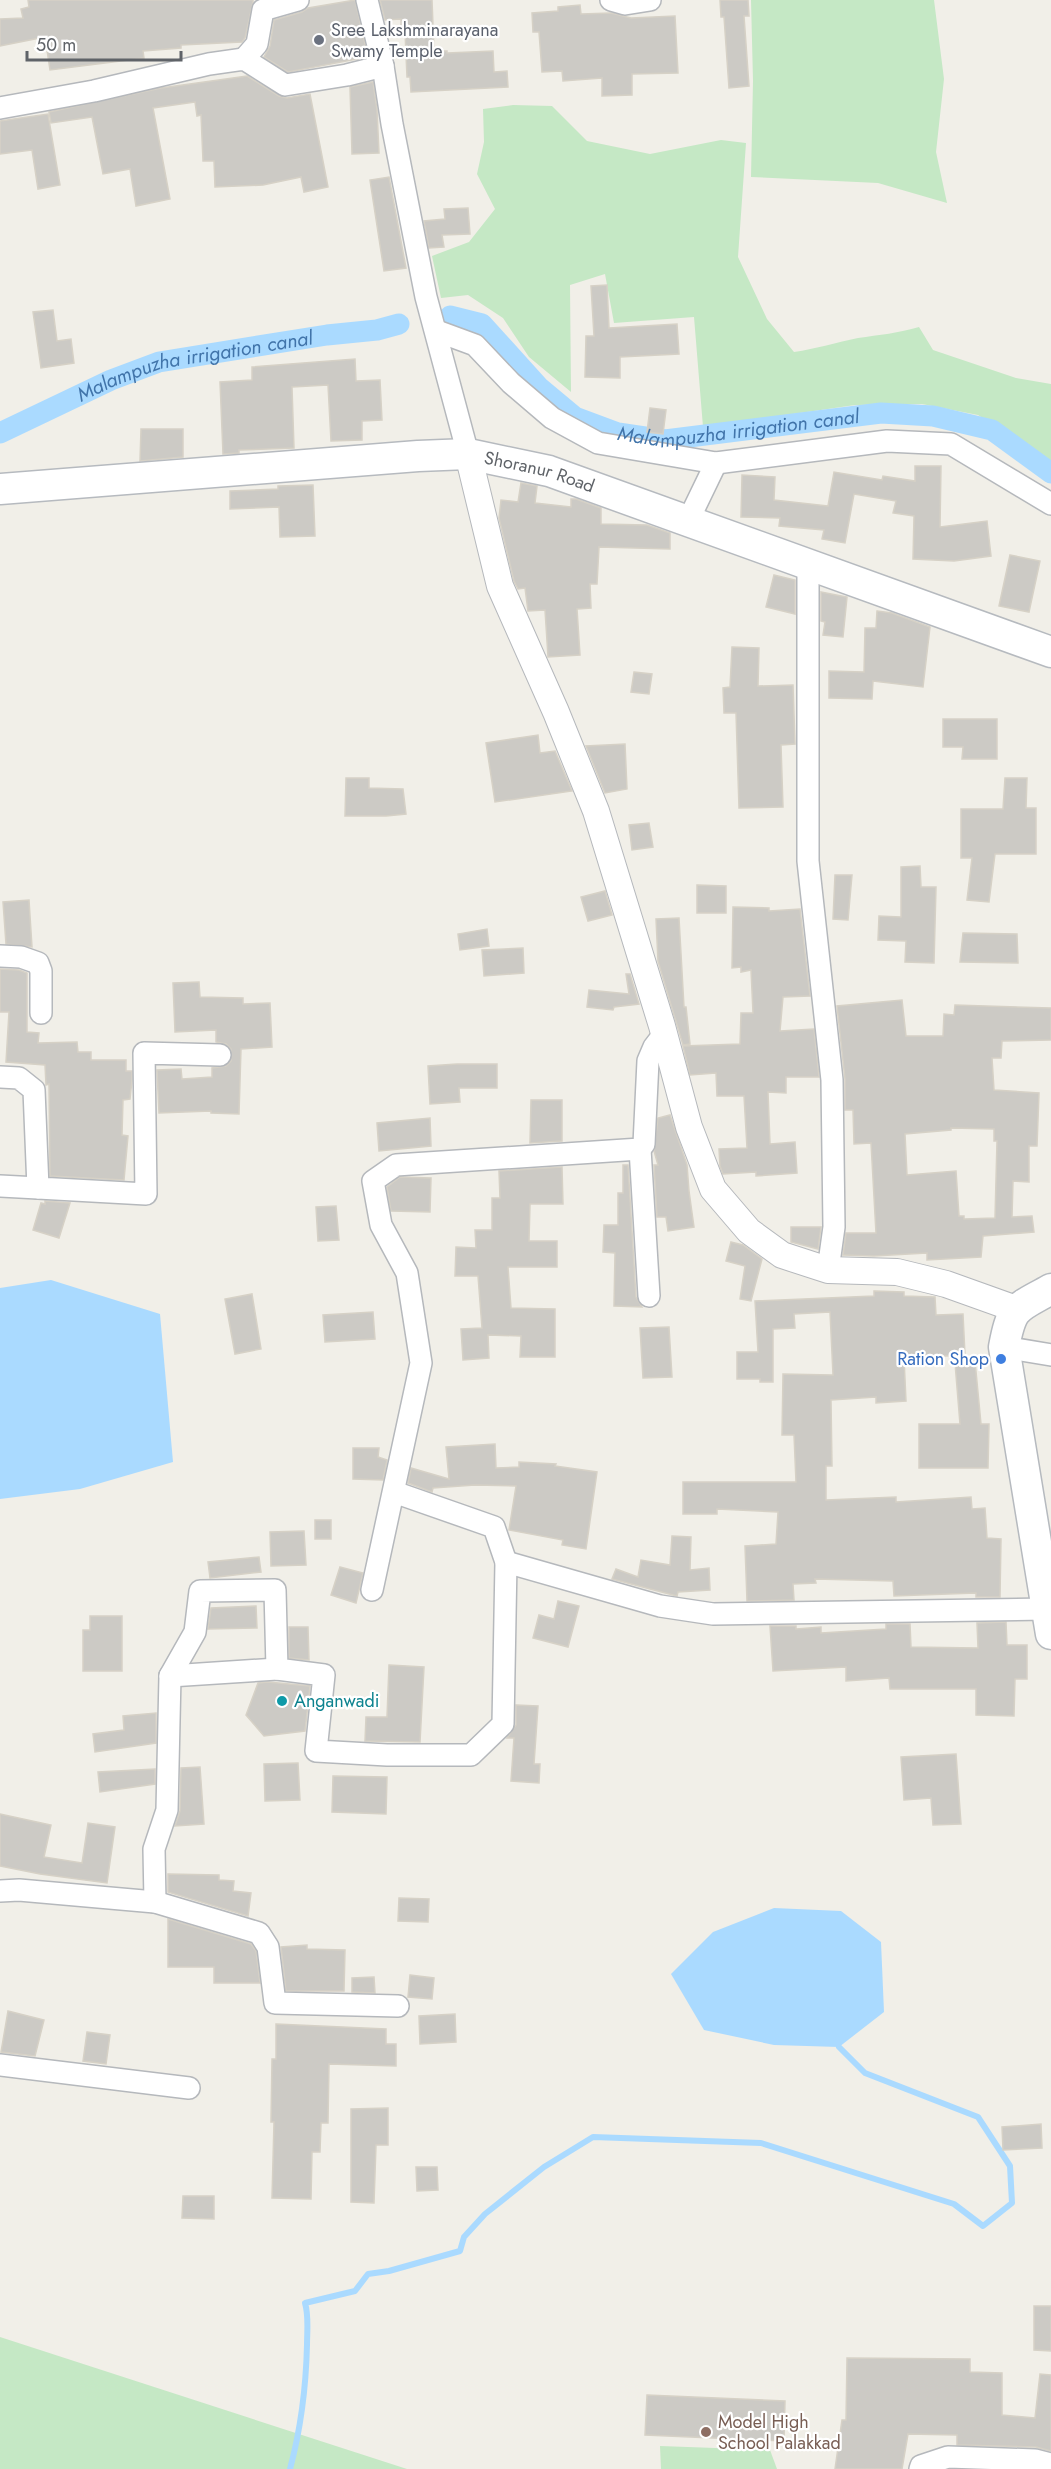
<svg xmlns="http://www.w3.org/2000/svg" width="1051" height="2469" viewBox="0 0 1051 2469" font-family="Jost,sans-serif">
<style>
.green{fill:#c5e8c5}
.water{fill:#aadaff}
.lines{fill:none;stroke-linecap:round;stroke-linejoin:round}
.stream{stroke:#aadaff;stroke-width:6}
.canal{stroke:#aadaff;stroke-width:21}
.building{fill:#cccac5;stroke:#d6d1c6;stroke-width:1.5;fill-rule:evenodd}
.minor-casing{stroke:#b5b8bc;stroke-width:24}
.tertiary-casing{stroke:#b5b8bc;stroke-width:28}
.secondary-casing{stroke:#b6babf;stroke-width:33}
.minor{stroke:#fff;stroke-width:21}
.tertiary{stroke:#fff;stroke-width:26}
.secondary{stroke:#fff;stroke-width:30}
.worship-dot{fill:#6b7280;stroke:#fff;stroke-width:2}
.shop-dot{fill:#3f7fe0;stroke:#fff;stroke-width:2}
.culture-dot{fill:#0f9aa8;stroke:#fff;stroke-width:2}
.education-dot{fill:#8d6e63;stroke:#fff;stroke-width:2}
.labels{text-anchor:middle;stroke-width:4.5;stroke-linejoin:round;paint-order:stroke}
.worship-label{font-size:18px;fill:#5b616d;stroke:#fff;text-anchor:start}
.street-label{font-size:18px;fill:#5f6368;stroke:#fff}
.shop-label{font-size:18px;fill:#366cbe;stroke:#fff;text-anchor:end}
.culture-label{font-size:18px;fill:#0d838f;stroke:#fff;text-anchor:start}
.education-label{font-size:18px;fill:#785e54;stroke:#fff;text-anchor:start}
.water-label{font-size:20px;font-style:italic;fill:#4174aa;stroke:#fff}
</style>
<rect width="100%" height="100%" fill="#f1efe8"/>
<g class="green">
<polygon points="751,0 934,0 944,79 936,152 947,203 878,183 751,177 753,81"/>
<path d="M 513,105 L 552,106 L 587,141 L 650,154 L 721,140 L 746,143 L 738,257 L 767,319 L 794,352 C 816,349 837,342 858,338 C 879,335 899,333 919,327 L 933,350 L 1016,378 L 1051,384 L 1051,463 L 978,415 L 922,404 L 855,405 L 703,427 L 694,317 L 614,323 L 605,274 L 570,285 L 571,392 L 529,357 L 503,318 L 468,295 L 441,298 L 432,256 L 469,242 L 495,209 L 477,174 L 484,142 L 483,109 Z"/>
<polygon points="0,2337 407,2469 0,2469"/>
<polygon points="660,2446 770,2450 777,2469 661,2469"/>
</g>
<g class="water">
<polygon points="51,1280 160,1314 173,1462 80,1489 0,1499 0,1288"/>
<polygon points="774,1908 841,1911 881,1942 884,2012 839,2047 774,2045 704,2030 671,1974 713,1932"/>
</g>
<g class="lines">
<path class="stream" d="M 290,2469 C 301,2428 306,2387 307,2345 C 307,2331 309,2316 305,2303 L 355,2291 L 368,2274 L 389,2271 L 460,2251 L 464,2237 L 485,2214 L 544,2167 L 593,2137 L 761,2143 L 954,2204 L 983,2226 L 1012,2203 L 1010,2166 L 978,2117 L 865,2073 L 839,2047"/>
<g class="canal">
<path id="s1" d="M 450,316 L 482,324 L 539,387 L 575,417 L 618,433 L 665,440 L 881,413 L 933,416 L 992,430 L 1051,473"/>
<path id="s2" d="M 0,433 L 111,380 L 159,362 L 327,335 L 377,330 L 399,324"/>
</g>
</g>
<g class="building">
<polygon points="28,0 253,0 253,2 245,38 242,42 181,45 181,48 143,51 144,58 50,70 45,37 0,46 0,19 23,18 21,9 29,7"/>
<polygon points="355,0 368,57 288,72 264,57 270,46 274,20 302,12 308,8"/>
<polygon points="380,0 432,0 434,51 447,51 447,53 493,51 494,72 507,71 508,87 411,92 410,77 407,77 405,32 401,32 401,19 385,20"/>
<polygon points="720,0 748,0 749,16 744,16 749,86 729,88 724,17 721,17"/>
<polygon points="580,5 581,14 611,13 631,18 675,16 678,73 632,74 632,95 602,96 602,78 563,81 562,71 542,72 539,32 533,32 532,13 558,11 558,7"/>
<polygon points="247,76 279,96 287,98 310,94 328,187 304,192 301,177 263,185 215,187 214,161 203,161 201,115 197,116 195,102 153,108 170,199 136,206 130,169 103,174 92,117 51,123 49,112 161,88"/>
<polygon points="373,82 377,110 379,153 352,154 350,87"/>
<polygon points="48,114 60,185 38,189 32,150 0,154 0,121"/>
<polygon points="389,177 406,268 384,271 370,180"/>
<polygon points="468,208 470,234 442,235 444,247 429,248 424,221 445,219 444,209"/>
<polygon points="607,285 609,328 677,324 679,354 620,357 620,378 585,377 586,336 594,336 591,286"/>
<polygon points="53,310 57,341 71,339 74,363 41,368 33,312"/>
<polygon points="355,359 356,381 380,380 382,420 362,421 362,440 331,441 328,385 292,387 294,448 239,450 239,453 223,454 220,382 252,380 252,367"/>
<polygon points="650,408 666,410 663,434 647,432"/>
<polygon points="141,429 183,429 183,457 140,461"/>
<polygon points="915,466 941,466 940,527 987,521 991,556 954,561 913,559 914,516 893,513 896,501 854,494 845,543 822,539 824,530 779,526 780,518 741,517 742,475 775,477 774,500 828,506 834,472 882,480 883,476 915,481"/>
<polygon points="521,483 537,486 535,503 571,507 571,499 576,499 601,508 601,524 647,525 670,533 670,549 599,547 597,584 590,584 591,608 577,609 580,655 548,657 545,610 528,611 525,588 518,589 514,581 499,518 501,500 518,502"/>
<polygon points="313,485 315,536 280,537 279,507 230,509 230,491 278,489 278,486"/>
<polygon points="1010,555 1040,561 1029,612 999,606"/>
<polygon points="774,575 795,580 795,614 766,607"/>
<polygon points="821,592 847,597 843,637 823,635 825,622 821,621"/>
<polygon points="877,611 892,613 930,627 923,687 873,681 872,699 829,698 829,671 864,672 865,628 876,628"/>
<polygon points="732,647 759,648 758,686 793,685 795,744 781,745 783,807 739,808 736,713 724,713 723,688 730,687"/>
<polygon points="634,672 652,674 649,694 631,692"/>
<polygon points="943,719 997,719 997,759 962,759 963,747 943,747"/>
<polygon points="538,735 540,753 555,751 572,791 495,802 486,743"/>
<polygon points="625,744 627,789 605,793 586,746"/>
<polygon points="346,778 369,778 369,788 403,789 406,814 386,816 345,816"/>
<polygon points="1005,778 1027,778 1026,808 1036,808 1036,854 995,854 989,902 967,900 972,858 961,858 961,809 1003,809"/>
<polygon points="649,823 653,847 632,850 629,825"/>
<polygon points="920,866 921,887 936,887 934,963 905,962 906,941 878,940 879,916 901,917 901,867"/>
<polygon points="835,875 852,875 848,920 833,919"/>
<polygon points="697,885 726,886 726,913 697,913"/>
<polygon points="605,891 612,915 588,921 581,897"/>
<polygon points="29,900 32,947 6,944 3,902"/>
<polygon points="733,907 769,908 769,911 800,909 810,996 783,997 780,1031 814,1029 819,1077 786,1077 786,1093 768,1092 770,1144 795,1142 797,1173 756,1176 756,1172 723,1174 720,1166 719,1149 747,1148 744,1096 717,1096 716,1073 690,1075 683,1046 740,1044 741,1013 753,1013 751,970 741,972 741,967 732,968"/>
<polygon points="679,918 684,1007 686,1007 690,1044 683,1045 658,961 656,919"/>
<polygon points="487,929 489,946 460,950 458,934"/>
<polygon points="963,933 1017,934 1018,963 960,962"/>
<polygon points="523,948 524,973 484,976 482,950"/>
<polygon points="0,969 19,970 27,973 27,1032 39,1033 38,1043 77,1042 78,1052 91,1052 91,1060 126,1060 126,1071 132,1071 132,1080 130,1099 123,1100 122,1135 128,1136 124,1180 50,1176 49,1084 46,1085 45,1065 6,1062 9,1012 0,1012"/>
<polygon points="626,974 630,974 639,1004 614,1007 613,1010 587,1007 589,990 629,994"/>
<polygon points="199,982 200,997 243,998 243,1004 270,1003 272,1047 241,1049 239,1114 211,1113 211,1111 159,1113 157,1070 181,1069 182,1079 212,1077 212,1068 226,1066 231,1061 231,1049 226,1044 216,1042 216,1030 175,1032 173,983"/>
<path d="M 902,1000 L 906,1036 L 943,1036 L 944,1014 L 954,1015 L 955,1005 L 1051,1008 L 1051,1040 L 1002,1041 L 1001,1058 L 992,1058 L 994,1090 L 1039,1093 L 1037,1146 L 1029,1146 L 1029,1182 L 1013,1181 L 1012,1217 L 1032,1216 L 1034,1232 L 983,1236 L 981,1257 L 927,1260 L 927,1253 L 874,1256 L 843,1255 L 846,1233 L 876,1233 L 871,1143 L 854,1144 L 853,1110 L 845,1110 L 845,1079 L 837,1006 ZM 951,1128 L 994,1129 L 994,1141 L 997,1141 L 995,1218 L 964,1219 L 964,1216 L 959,1216 L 956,1171 L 907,1175 L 905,1134 L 951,1130 Z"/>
<polygon points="457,1064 497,1064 497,1088 459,1088 460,1102 430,1104 428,1066"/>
<polygon points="531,1100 562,1100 562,1141 530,1143"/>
<polygon points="670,1115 687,1165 689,1191 694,1227 668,1231 666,1217 657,1217 654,1165 658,1165 654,1151 658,1118"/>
<polygon points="430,1118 431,1146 379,1151 377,1123"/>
<polygon points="623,1165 628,1165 636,1297 642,1307 614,1306 615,1253 603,1252 604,1225 618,1225 618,1193 623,1193"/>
<polygon points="562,1167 563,1204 530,1204 529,1241 557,1241 557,1267 508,1267 511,1308 555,1309 555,1357 520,1357 521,1336 488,1335 489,1358 463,1360 461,1329 482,1328 478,1276 455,1276 456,1247 476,1248 475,1230 492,1230 492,1198 500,1198 499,1171"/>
<polygon points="400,1177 431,1178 430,1212 391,1211 387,1187"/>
<polygon points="45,1201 70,1203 59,1238 33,1230 41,1203 45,1204"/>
<polygon points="336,1206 339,1240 318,1241 316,1207"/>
<polygon points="791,1227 821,1227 818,1249 791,1242"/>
<polygon points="731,1242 743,1245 762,1259 751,1301 740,1299 745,1266 726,1261"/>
<polygon points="874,1291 904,1292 904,1296 935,1297 936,1315 963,1314 965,1355 904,1358 906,1401 876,1403 876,1397 831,1400 832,1466 826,1466 826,1500 896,1497 896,1502 971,1497 972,1509 985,1508 987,1538 1001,1539 1000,1597 976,1597 976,1593 894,1596 893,1581 815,1579 816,1583 793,1584 794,1600 747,1601 745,1546 776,1544 778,1512 717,1509 717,1514 683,1514 683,1482 796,1482 794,1435 782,1435 783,1374 833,1375 830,1312 794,1314 795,1328 773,1329 773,1382 760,1382 760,1379 737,1379 737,1352 758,1352 755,1301 874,1296"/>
<polygon points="252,1294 261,1349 235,1354 225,1299"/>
<polygon points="373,1312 375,1339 325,1342 323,1315"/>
<polygon points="669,1327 672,1377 643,1378 640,1328"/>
<polygon points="975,1361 981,1424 989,1424 988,1468 919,1468 919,1424 960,1424 955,1363"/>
<polygon points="495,1444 496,1468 519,1467 519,1462 556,1464 555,1466 597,1472 586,1549 562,1545 563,1540 509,1530 516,1486 475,1485 433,1488 432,1492 408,1483 411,1468 449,1479 446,1447"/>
<polygon points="353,1448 379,1448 378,1457 387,1460 383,1480 353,1479"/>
<rect x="315" y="1520" width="16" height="19"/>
<polygon points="304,1531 306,1565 271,1566 270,1532"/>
<polygon points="672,1536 691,1537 690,1570 709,1568 710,1590 678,1592 677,1596 612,1579 616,1569 638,1577 641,1560 670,1565"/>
<polygon points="259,1557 261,1572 210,1578 208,1562"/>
<polygon points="340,1567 363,1573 356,1603 331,1595"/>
<polygon points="558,1601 579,1606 568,1647 533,1638 539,1615 554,1619"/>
<polygon points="256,1606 257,1628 208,1629 211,1608"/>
<polygon points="90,1616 122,1616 122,1671 83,1671 83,1630 90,1630"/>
<polygon points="1006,1622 1007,1645 1027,1645 1027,1679 1015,1679 1014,1716 976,1715 976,1689 890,1689 889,1678 846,1681 846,1667 773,1671 770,1626 796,1626 796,1629 821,1627 821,1633 886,1629 886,1624 910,1624 911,1647 978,1648 977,1623"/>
<polygon points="289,1627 308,1627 309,1660 289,1658"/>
<polygon points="389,1665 424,1667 420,1742 365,1741 366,1717 387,1717"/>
<polygon points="268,1682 310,1686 305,1731 264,1736 246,1715 258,1683"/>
<polygon points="516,1705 538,1706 534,1764 540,1764 539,1783 511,1781 514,1738 507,1738 516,1725"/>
<polygon points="156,1713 156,1743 95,1752 93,1734 124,1730 123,1716"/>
<polygon points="956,1754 961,1824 933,1825 931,1798 904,1800 901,1757"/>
<polygon points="298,1763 300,1800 265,1801 264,1764"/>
<polygon points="200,1767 204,1824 175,1826 180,1811 181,1768"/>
<polygon points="155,1769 155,1784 100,1792 98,1772"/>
<polygon points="333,1776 387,1777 386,1814 332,1812"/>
<polygon points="0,1814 51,1825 44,1857 82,1863 88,1823 115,1827 107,1883 40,1874 0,1866"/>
<polygon points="168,1874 219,1875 219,1880 234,1881 233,1891 251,1893 248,1916 168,1892"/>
<polygon points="399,1898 429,1899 428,1922 398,1921"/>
<polygon points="168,1919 251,1944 256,1951 260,1983 214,1983 214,1967 168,1967"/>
<polygon points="307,1945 307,1949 345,1950 344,1991 286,1991 281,1947"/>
<polygon points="410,1975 434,1978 432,1999 408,1997"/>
<polygon points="374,1977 375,1993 352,1992 352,1978"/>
<polygon points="8,2011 44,2020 35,2056 1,2052"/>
<polygon points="455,2014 456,2042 420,2044 419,2016"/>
<polygon points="276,2024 386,2029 386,2044 396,2044 396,2066 329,2064 328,2123 321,2123 320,2152 312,2152 311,2199 272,2198 274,2122 271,2122 272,2059 276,2059"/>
<polygon points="87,2032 110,2035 106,2064 83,2061"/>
<polygon points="388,2108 388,2145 376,2145 374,2203 351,2202 351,2109"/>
<polygon points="1041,2124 1042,2148 1003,2150 1002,2127"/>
<polygon points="416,2167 437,2167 438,2190 417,2191"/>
<polygon points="183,2196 214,2196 214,2219 182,2218"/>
<polygon points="1034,2306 1051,2306 1051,2351 1034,2350"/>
<polygon points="847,2358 970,2359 970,2372 1002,2373 1002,2415 1035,2418 1040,2374 1051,2375 1051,2451 1036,2447 957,2445 957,2435 908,2434 902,2469 835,2469 842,2420 846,2420"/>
<polygon points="647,2395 785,2401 784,2441 645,2435"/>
</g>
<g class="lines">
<g class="minor-casing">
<g id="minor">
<polyline points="367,0 383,66 392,124 426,297 468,454"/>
<polyline points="611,0 625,4 650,0"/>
<polyline points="244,59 257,44 263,10 298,0"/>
<polyline points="0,108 94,91 209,64 244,59 285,85 347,75 383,66"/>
<polyline points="437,331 475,345 511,383 552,418 598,443 716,463 887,441 951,444 1051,504"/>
<polyline points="688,521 716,463"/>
<polyline points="808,565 808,861 832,1080 834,1227 828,1270"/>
<polyline points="0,956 21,957 38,963 41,971 41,1013"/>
<polyline points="0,1077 19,1078 34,1090 38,1188 146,1194 144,1053 220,1055"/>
<polyline points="640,1149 649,1296"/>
<polyline points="0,1186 38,1188"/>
<polyline points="1004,1347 1051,1355"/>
<polyline points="506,1562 660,1606 713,1614 1047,1609"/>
<polyline points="372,1590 421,1363 407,1273 381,1225 373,1181 396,1165 640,1149 644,1144 648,1061 654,1047 664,1034"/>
<polyline points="170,1676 277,1669"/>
<polyline points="0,1891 19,1890 155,1902 259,1933 268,1947 275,2003 398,2006"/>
<polyline points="155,1902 154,1849 167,1810 170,1676 195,1632 200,1591 275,1590 277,1669 324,1675 316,1751 387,1755 471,1755 503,1724 506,1562 494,1527 394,1492"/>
<polyline points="0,2065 189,2088"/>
<polyline points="920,2469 921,2466 948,2457 1035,2460 1051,2464"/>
</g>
</g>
<g class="tertiary-casing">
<polyline id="tertiary" points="468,454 500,586 556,712 596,811 662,1026 689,1127 713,1189 749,1231 782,1255 828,1270 897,1272 946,1284 1016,1309"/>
</g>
<g class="secondary-casing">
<g id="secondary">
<path id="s3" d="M 0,489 L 418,456 L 468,454 L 549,471 L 1051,652"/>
<path d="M 1051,1289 C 1016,1309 1012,1305 1004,1347 L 1051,1634"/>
</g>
</g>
<use href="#minor" class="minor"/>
<use href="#tertiary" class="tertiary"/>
<use href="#secondary" class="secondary"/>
</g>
<circle class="worship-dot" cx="319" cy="40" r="6"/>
<circle class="shop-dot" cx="1001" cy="1359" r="6"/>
<circle class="culture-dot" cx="282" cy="1701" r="6"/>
<circle class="education-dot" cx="706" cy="2432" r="6"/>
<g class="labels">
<g class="worship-label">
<text x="331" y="36">Sree Lakshminarayana<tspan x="331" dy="21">Swamy Temple</tspan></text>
</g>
<g class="street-label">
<text dy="6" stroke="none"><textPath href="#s3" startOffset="543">Shoranur Road</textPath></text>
</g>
<g class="shop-label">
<text x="989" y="1365">Ration Shop</text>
</g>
<g class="culture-label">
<text x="294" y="1707">Anganwadi</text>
</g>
<g class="education-label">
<text x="718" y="2428">Model High<tspan x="718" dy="21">School Palakkad</tspan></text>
</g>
<g class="water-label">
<text dy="7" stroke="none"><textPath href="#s2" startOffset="208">Malampuzha irrigation canal</textPath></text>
<text dy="7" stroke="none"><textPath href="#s1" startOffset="332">Malampuzha irrigation canal</textPath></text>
</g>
</g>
<path d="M27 51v9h154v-9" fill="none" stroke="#5f6368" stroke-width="3"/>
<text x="36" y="51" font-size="18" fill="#5f6368" stroke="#ffffff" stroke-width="4.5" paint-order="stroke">50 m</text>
</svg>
